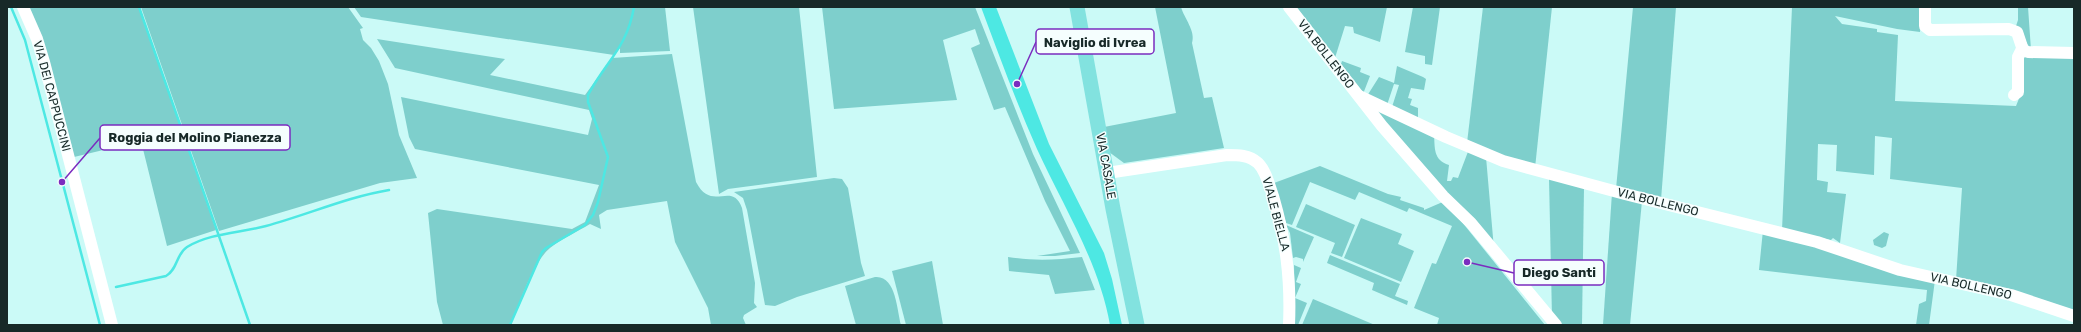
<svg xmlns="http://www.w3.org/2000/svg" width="2081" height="332" viewBox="0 0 2081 332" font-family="Rubik,sans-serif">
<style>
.green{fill:#7ecfcc}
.water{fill:#4de8e3}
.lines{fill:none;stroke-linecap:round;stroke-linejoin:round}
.stream{stroke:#4de8e3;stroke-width:2.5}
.minor{stroke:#fff;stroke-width:12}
.major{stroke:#82e2df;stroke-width:15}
.labels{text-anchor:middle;stroke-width:3;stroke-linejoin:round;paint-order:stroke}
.street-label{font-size:12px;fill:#172928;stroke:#f5fefe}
.leader{fill:none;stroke:#7b2cbf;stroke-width:1.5}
.callout-dot{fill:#7b2cbf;stroke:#f5fefe;stroke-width:1.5}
.callout{fill:#f5fefe;stroke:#7b2cbf;stroke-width:1.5}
.callout-label{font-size:13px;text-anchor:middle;font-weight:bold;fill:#172928}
</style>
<rect width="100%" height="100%" fill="#cbfaf7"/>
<g class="green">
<polygon points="29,7 139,7 216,230 167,246 141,141 74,157"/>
<polygon points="141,7 348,7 363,28 360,29 363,40 371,48 379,61 388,84 399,135 417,178 380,183 219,231"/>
<polygon points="354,7 665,7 670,51 620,53 620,48 614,55 361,17"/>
<polygon points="693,7 799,7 817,177 728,189 719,194"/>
<polygon points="822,7 975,7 1033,154 1080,253 1055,256 1037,256 1070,251 1045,201 1005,107 994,110 971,48 980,44 975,29 943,40 957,100 834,109"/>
<path d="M 1155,7 L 1181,7 C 1184,18 1196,31 1192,43 L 1204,98 L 1212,97 L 1224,148 L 1124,163 L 1109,152 L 1104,127 L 1176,113 Z"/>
<polygon points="1292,7 1387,7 1380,42 1354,33 1353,27 1345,26 1334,61"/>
<polygon points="1413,7 1440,7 1432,65 1425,64 1425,56 1405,52"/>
<polygon points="1483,7 1552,7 1535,168 1467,143"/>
<polygon points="1633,7 1676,7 1661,200 1616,189"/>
<polygon points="1792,7 1921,7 1920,32 1897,29 1835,16 1842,24 1877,29 1877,32 1898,35 1895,101 2016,106 2020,96 2021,57 2074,55 2074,310 1956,280 1962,188 1890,179 1892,138 1875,136 1874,175 1836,171 1837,145 1818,144 1817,180 1828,182 1827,192 1846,194 1840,243 1833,238 1831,240 1782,230"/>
<polygon points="2018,7 2028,7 2031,50 2016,26 2018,20"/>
<path d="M 377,39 L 505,59 L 490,75 L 585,95 L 612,58 L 672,54 L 696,182 C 712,213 732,180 742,208 L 755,283 L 754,303 L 757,307 L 744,315 L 743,318 L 746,325 L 711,325 L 708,308 L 675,242 L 667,201 L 607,210 L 599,215 L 601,229 L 590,224 C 577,232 561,239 550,248 C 533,262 519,304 511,325 L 443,325 L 437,302 L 428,213 L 437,209 L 572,229 L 585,222 L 599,185 L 415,149 L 409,137 L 401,97 L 588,135 L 592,119 L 589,110 L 395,68 Z"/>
<polygon points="1342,61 1361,68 1360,72 1370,76 1363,94 1340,67"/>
<polygon points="1397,66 1423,77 1426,79 1424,90 1411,88 1408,98 1412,99 1410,105 1418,108 1418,117 1416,119 1392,107 1399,85 1394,84 1387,105 1367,96 1379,77 1394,83"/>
<path d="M 1369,103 L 1434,134 C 1435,148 1433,160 1449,165 L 1447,181 L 1451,181 L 1453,177 L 1458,178 L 1469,149 L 1486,157 L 1494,249 Z"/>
<polygon points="1320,166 1388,194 1401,197 1400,200 1424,208 1424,210 1445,201 1545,325 1437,325 1439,318 1414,308 1432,263 1436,264 1452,226 1409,208 1407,212 1359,192 1355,200 1310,182 1292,225 1286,223 1274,183"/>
<polygon points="834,178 842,179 848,188 861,263 865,276 797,297 775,306 765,305 747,210 743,198 734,192"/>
<polygon points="1549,178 1584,187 1582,325 1560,325 1552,317"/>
<polygon points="1612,193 1642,201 1630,325 1603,325"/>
<polygon points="1306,204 1355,225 1342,257 1331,253 1335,243 1296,227"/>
<polygon points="1361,218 1402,234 1398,244 1414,251 1401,282 1344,258"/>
<polygon points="1286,225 1314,237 1303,262 1303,259 1296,257 1293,258 1290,233"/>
<polygon points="1763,230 1935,280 1929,325 1916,325 1919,304 1926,301 1927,290 1759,270"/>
<polygon points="1884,232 1889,234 1886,246 1882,248 1874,245 1873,240"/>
<polygon points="1330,255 1400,284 1395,296 1408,301 1407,305 1372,290 1374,283 1327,263"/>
<path d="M 1008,257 C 1033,261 1056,260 1082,257 L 1095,290 L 1055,294 L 1049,275 L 1009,271 Z"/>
<polygon points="932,261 943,325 906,325 892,271"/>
<polygon points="1294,265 1301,268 1296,282 1301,284 1295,298 1307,303 1298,325 1295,325"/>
<path d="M 875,277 C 896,275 897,310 901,325 L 856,325 L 845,286 Z"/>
<polygon points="1313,299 1375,325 1302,325"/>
</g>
<path class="water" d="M 981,7 L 996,7 L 1049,144 L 1104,253 L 1112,279 L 1122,325 L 1110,325 C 1099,262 1063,206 1037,149 C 1016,102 999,55 981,7 Z"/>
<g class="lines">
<g class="stream">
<polyline points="11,7 25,40 100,325"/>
<polyline points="139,7 250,325"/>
<path d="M 116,287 L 166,276 C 178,269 176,254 187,247 C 210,233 240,233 266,226 C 307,215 347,197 389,190"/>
<path d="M 510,325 L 542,252 L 546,248 L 585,225 L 593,215 L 598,202 L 608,157 L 588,102 L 588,95 C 606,61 627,48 634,7"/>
</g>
<g class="minor">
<polyline points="23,7 37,39 44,62 112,325"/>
<polyline points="1289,7 1382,126 1443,196 1471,223 1556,325"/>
<polyline points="1925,7 1925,26 1930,30 2009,29 2017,32 2023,50 2028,52 2074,53"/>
<polyline points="2014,95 2018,92 2018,57 2022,49"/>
<polyline points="1359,96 1446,137 1503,161 1625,194 1817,242 1900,270 2011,295 2074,316"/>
<path d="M 1107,173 L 1227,155 C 1238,155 1249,155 1258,163 C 1266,171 1269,185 1273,196 C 1286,241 1291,278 1289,325"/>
</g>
<polyline class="major" points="1077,7 1113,209 1137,325"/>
</g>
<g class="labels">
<g class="street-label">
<text transform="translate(1326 54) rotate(52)" y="4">VIA BOLLENGO</text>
<text transform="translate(52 96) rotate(75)" y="4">VIA DEI CAPPUCCINI</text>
<text transform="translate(1106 166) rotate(80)" y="4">VIA CASALE</text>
<text transform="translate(1658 202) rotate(14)" y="4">VIA BOLLENGO</text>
<text transform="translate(1276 214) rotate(75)" y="4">VIALE BIELLA</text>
<text transform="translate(1971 286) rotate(13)" y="4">VIA BOLLENGO</text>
</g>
</g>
<path class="leader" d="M1017 84L1036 42M62 182L100 138M1467 262L1514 273"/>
<g class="callout-dot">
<circle cx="1017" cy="84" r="4"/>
<circle cx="62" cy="182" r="4"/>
<circle cx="1467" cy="262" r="4"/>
</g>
<g class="callout">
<rect x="1036" y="29" width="118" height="25" rx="4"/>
<rect x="100" y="125" width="190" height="25" rx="4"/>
<rect x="1514" y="260" width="90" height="25" rx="4"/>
</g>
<g class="callout-label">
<text x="1095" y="47">Naviglio di Ivrea</text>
<text x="195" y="142">Roggia del Molino Pianezza</text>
<text x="1559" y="277">Diego Santi</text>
</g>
<rect width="2081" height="332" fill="none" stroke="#172928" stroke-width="16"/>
</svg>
